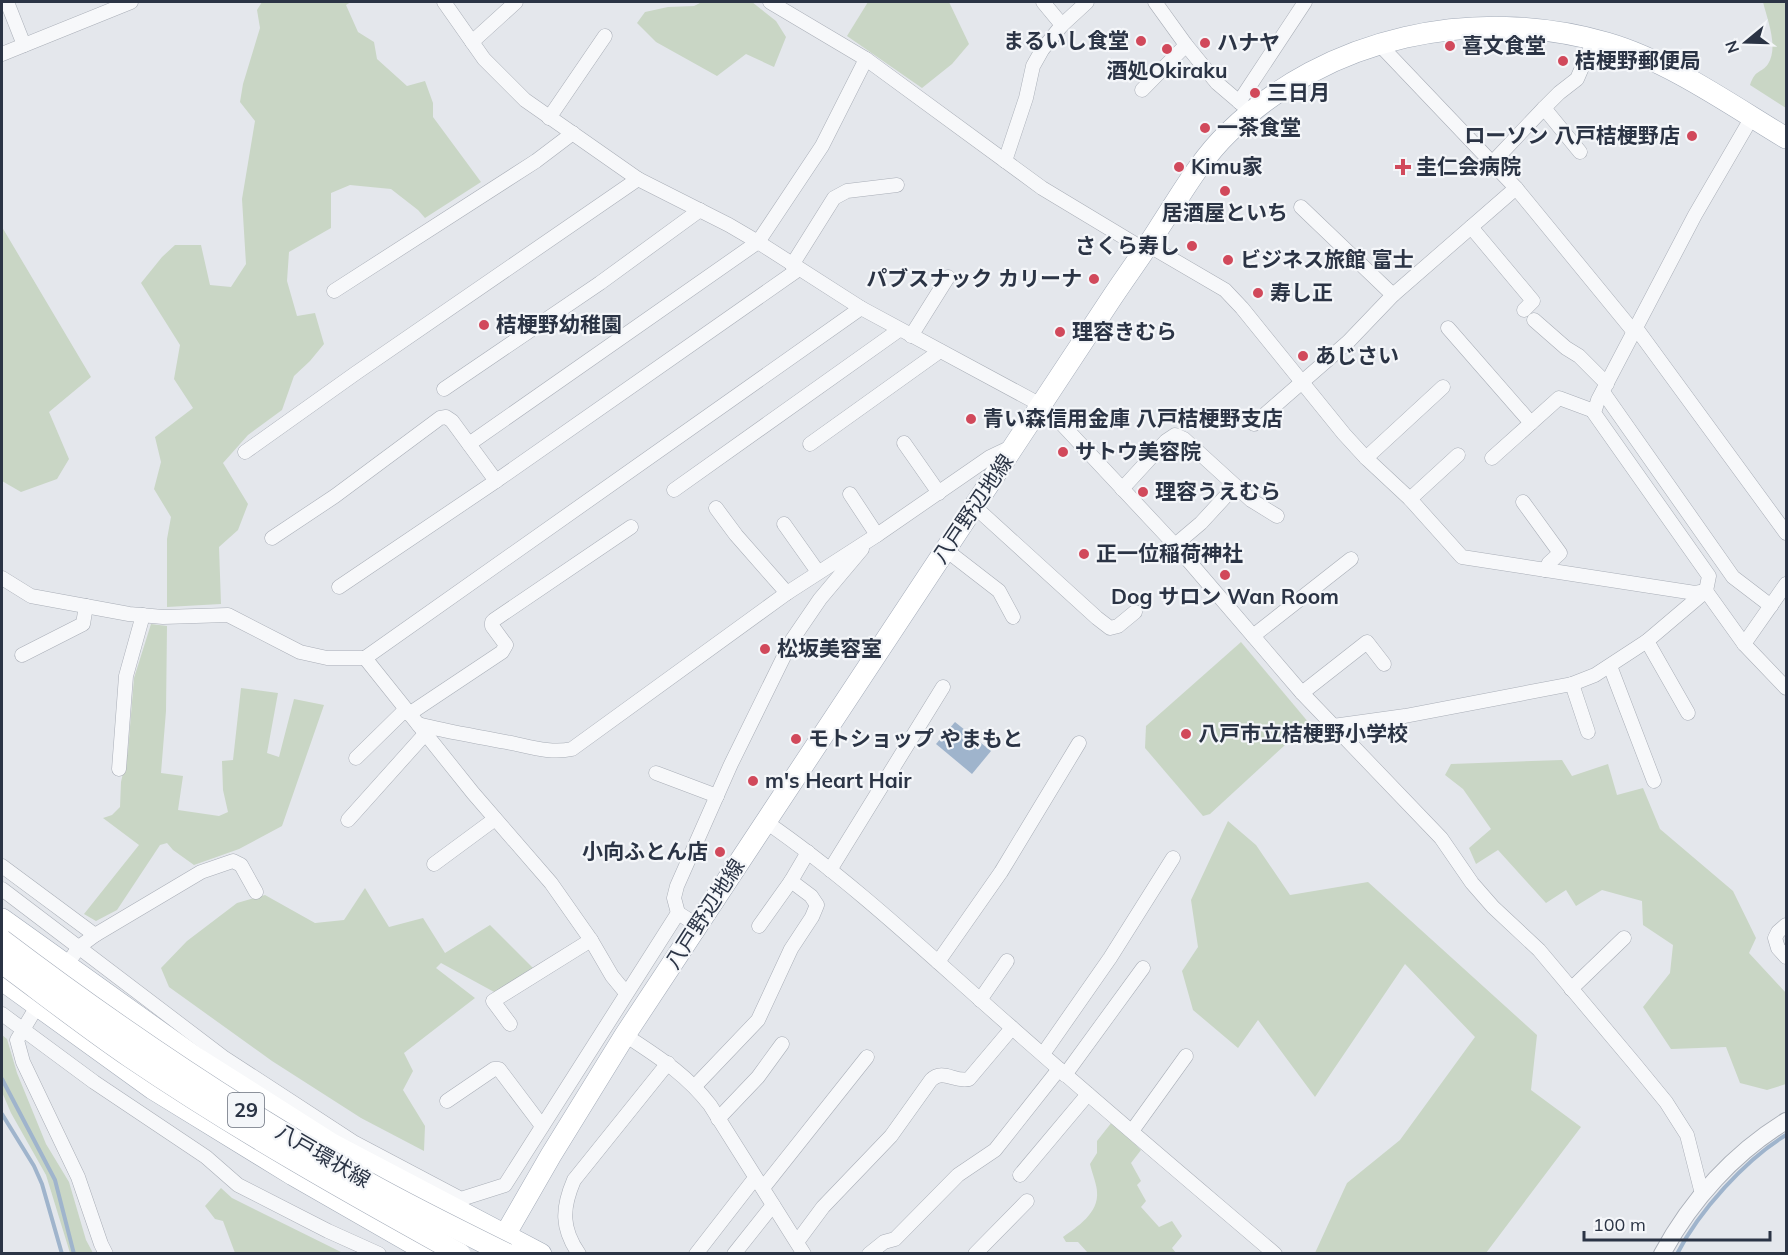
<svg xmlns="http://www.w3.org/2000/svg" width="1788" height="1255" viewBox="0 0 1788 1255" font-family="Mulish,'Noto Sans JP',sans-serif">
<style>
.green{fill:#c9d6c5}
.water{fill:#9fb4cc}
.lines{fill:none;stroke-linecap:round;stroke-linejoin:round}
.stream{stroke:#9fb4cc;stroke-width:4}
.minor-casing{stroke:#a9aeb7;stroke-width:15}
.tertiary-casing{stroke:#a9aeb7;stroke-width:18}
.primary-casing{stroke:#a3abb8;stroke-width:22}
.minor{stroke:#f7f8fa;stroke-width:14}
.tertiary{stroke:#f7f8fa;stroke-width:16}
.primary{stroke:#fff;stroke-width:21}
.primary-bridge-casing{stroke:#a3abb8;stroke-width:22;stroke-linecap:butt}
.primary-bridge{stroke:#fff;stroke-width:21}
.poi-dot{fill:#d1495b;stroke:#f4f6f9;stroke-width:2}
.labels{text-anchor:middle;stroke-width:4.5;stroke-linejoin:round;paint-order:stroke}
.shield{fill:#f4f6f9;stroke:#676e7b;stroke-width:1.5}
.shield-label{font-size:20px;font-weight:bold;fill:#2b3445}
.poi-label{font-size:21px;font-weight:bold;fill:#2b3445;stroke:#f4f6f9;text-anchor:start}
.street-label{font-size:21px;fill:#2b3445;stroke:#f4f6f9}
</style>
<rect width="100%" height="100%" fill="#e4e7ec"/>
<g class="green">
<polygon points="262,2 351,2 346,5 358,32 374,42 377,59 407,86 425,81 433,103 433,117 481,182 425,218 418,210 391,189 350,185 331,193 331,228 289,252 287,281 297,316 315,313 324,344 310,361 294,376 282,410 248,435 223,463 248,504 238,530 219,547 221,604 167,607 167,539 171,517 154,489 161,462 155,437 193,408 174,379 180,345 141,283 162,257 175,245 201,245 210,285 231,287 246,264 242,199 255,121 240,102 243,84 260,28 257,10"/>
<polygon points="702,2 752,2 776,21 786,37 774,67 746,54 717,76 656,42 637,23 645,12 668,7 694,6"/>
<polygon points="868,2 949,2 969,44 952,64 922,88 847,36"/>
<path d="M 1763,2 L 1786,2 L 1786,108 L 1750,85 C 1756,68 1761,74 1768,64 C 1779,47 1767,19 1763,2 Z"/>
<polygon points="2,227 91,377 49,412 69,459 57,479 21,492 2,481"/>
<polygon points="151,624 167,626 166,711 161,773 183,776 178,810 219,816 228,812 223,790 222,761 233,760 241,688 278,693 267,753 279,757 294,699 324,705 282,826 239,849 194,865 173,850 167,843 160,845 117,910 96,921 84,914 139,845 103,818 112,815 120,807 121,782 128,751 134,678"/>
<polygon points="1241,642 1309,723 1210,814 1203,816 1145,748 1146,726"/>
<polygon points="1562,760 1572,776 1608,764 1617,795 1643,788 1660,829 1733,891 1756,938 1749,953 1786,993 1786,1084 1767,1090 1740,1083 1726,1047 1671,1049 1643,1007 1670,973 1673,945 1643,925 1642,901 1602,890 1576,906 1566,890 1546,903 1498,850 1476,864 1469,848 1491,829 1463,789 1445,775 1451,764"/>
<polygon points="1228,821 1256,845 1290,895 1368,882 1537,1035 1531,1090 1581,1127 1486,1253 1315,1253 1347,1183 1400,1140 1475,1037 1405,964 1315,1097 1258,1020 1238,1048 1193,1010 1182,971 1198,947 1191,900"/>
<polygon points="365,888 389,927 423,918 445,953 490,925 535,970 496,993 441,963 436,968 475,998 404,1053 413,1071 403,1090 425,1126 424,1151 361,1118 272,1061 169,987 161,968 187,941 237,903 265,895 315,923 344,920"/>
<polygon points="2,1035 7,1039 17,1073 46,1144 69,1182 86,1240 93,1253 70,1253 46,1175 11,1113 2,1092"/>
<path d="M 1112,1122 L 1141,1150 L 1131,1163 L 1141,1181 L 1137,1185 L 1146,1201 L 1141,1207 L 1159,1227 L 1172,1221 L 1182,1236 L 1172,1248 L 1176,1253 L 1088,1253 L 1078,1242 L 1066,1242 L 1063,1237 C 1077,1227 1099,1213 1097,1192 C 1097,1185 1092,1173 1090,1164 L 1097,1153 L 1097,1141 Z"/>
<polygon points="221,1188 232,1198 343,1253 235,1253 223,1221 215,1219 205,1206"/>
</g>
<polygon class="water" points="955,722 991,751 972,774 936,744"/>
<g class="lines">
<g class="stream">
<polyline points="2,1079 55,1180 74,1254"/>
<polyline points="2,1114 34,1166 42,1184 62,1254"/>
<path d="M 1677,1254 C 1699,1211 1746,1159 1786,1135"/>
</g>
<g class="minor-casing">
<g id="minor">
<polyline points="7,2 24,45"/>
<polyline points="444,2 484,59 525,100 638,179 729,225 758,242 861,308 1041,405 1059,421 1175,545 1302,693 1441,838 1472,883 1493,907 1539,950 1634,1063 1666,1102 1687,1135 1702,1194"/>
<polyline points="770,2 866,59 1042,188 1145,250"/>
<polyline points="1043,2 1062,25"/>
<polyline points="1155,2 1186,45 1217,83 1251,112"/>
<polyline points="472,42 516,2"/>
<polyline points="1379,44 1516,188 1634,332"/>
<polyline points="2,54 131,2"/>
<polyline points="1142,90 1186,45"/>
<polyline points="1239,102 1305,2"/>
<polyline points="1544,108 1559,93 1577,79 1594,40"/>
<polyline points="549,118 605,36"/>
<polyline points="1005,161 1026,98 1033,66 1042,50 1062,25 1087,2"/>
<polyline points="1493,162 1544,108 1580,152"/>
<polyline points="1301,207 1393,295"/>
<polyline points="1471,227 1533,301 1524,310"/>
<polyline points="1148,245 1225,290 1242,308 1344,434 1366,458 1410,499 1462,557 1695,593 1706,591 1744,644 1786,688"/>
<polyline points="792,265 834,198 847,191 897,185"/>
<polyline points="334,291 536,161 573,133"/>
<polyline points="1534,320 1566,348 1579,356 1607,384"/>
<polyline points="1448,328 1531,423"/>
<polyline points="1636,328 1786,533"/>
<polyline points="911,336 948,277"/>
<polyline points="444,389 600,283 700,210"/>
<polyline points="1603,392 1733,577 1771,606"/>
<polyline points="1254,424 1348,342 1393,295 1516,188"/>
<polyline points="904,443 939,493"/>
<polyline points="469,444 758,242 822,146 866,59"/>
<polyline points="810,444 940,351"/>
<polyline points="245,452 356,373 638,179"/>
<polyline points="1366,458 1443,387"/>
<polyline points="1492,458 1559,398 1594,411"/>
<polyline points="1122,489 1166,441 1175,435 1184,439 1251,500 1277,516"/>
<polyline points="674,490 899,330"/>
<polyline points="850,494 877,535"/>
<polyline points="1410,499 1458,455"/>
<polyline points="1523,502 1560,553 1549,563 1545,570"/>
<polyline points="975,507 1097,618 1110,628 1118,626 1135,612"/>
<polyline points="716,508 736,535 787,593"/>
<polyline points="784,524 818,572"/>
<polyline points="272,538 335,496 440,418 446,417 452,421 496,481"/>
<polyline points="1175,545 1201,523 1235,486"/>
<polyline points="946,550 999,591 1013,617"/>
<polyline points="2,578 31,596 129,614 163,617 228,615 300,652 327,658 365,658 473,793 551,883 591,940 612,976 626,993"/>
<polyline points="339,587 496,481 799,269"/>
<polyline points="1253,636 1351,559"/>
<polyline points="1647,641 1688,713"/>
<polyline points="1744,644 1786,584"/>
<polyline points="22,655 83,624 86,606"/>
<polyline points="365,658 861,308"/>
<polyline points="1610,666 1654,781"/>
<polyline points="1572,684 1588,732"/>
<polyline points="1302,693 1367,642 1384,664"/>
<polyline points="409,714 502,652 506,645 492,626 492,622 494,620 631,527"/>
<path d="M 418,724 C 447,732 476,736 506,742 C 528,746 550,754 572,749 L 787,593 L 877,535 L 990,457 L 1011,447"/>
<polyline points="1333,726 1405,716 1572,684 1595,675 1647,641 1706,591 1709,576 1594,413 1598,400 1695,215 1752,117"/>
<polyline points="356,758 405,710"/>
<polyline points="119,769 126,676 143,615"/>
<polyline points="656,773 717,796"/>
<polyline points="348,820 425,734"/>
<path d="M 766,822 C 853,882 930,956 1010,1026 C 1097,1103 1186,1178 1275,1254"/>
<polyline points="434,864 495,819"/>
<polyline points="2,866 95,935"/>
<polyline points="830,870 943,687"/>
<polyline points="2,889 223,1057 355,1143 461,1199 505,1185 678,913"/>
<polyline points="697,925 678,913 674,898 677,886 731,764 792,640 820,599 862,549"/>
<polyline points="1786,925 1778,932 1775,938 1778,948 1786,957"/>
<polyline points="759,926 791,881 808,852"/>
<polyline points="938,962 1001,872 1079,743"/>
<polyline points="68,963 79,947 95,935 201,872 233,861 241,865 256,892"/>
<polyline points="1571,989 1624,938"/>
<polyline points="980,1000 1007,961"/>
<polyline points="33,1013 17,1040 23,1062 78,1177 101,1244 106,1254"/>
<polyline points="2,1014 94,1082 206,1157 238,1185 328,1231 379,1254"/>
<polyline points="510,1024 493,1001 591,940"/>
<path d="M 625,1035 C 658,1057 685,1073 710,1105 L 804,1254"/>
<polyline points="1043,1054 1110,958 1173,858"/>
<polyline points="1065,1075 1143,968"/>
<polyline points="695,1086 758,1020 791,949 812,917 817,905 811,896 791,881"/>
<polyline points="447,1101 494,1069 499,1069 542,1126"/>
<polyline points="718,1119 758,1077 782,1044"/>
<polyline points="1132,1131 1186,1056"/>
<polyline points="1020,1175 1088,1094"/>
<polyline points="763,1188 867,1057"/>
<path d="M 797,1242 L 823,1207 L 891,1136 L 931,1080 C 943,1068 955,1083 969,1079 L 1012,1028"/>
<path d="M 579,1254 C 561,1228 562,1208 574,1180 L 668,1063"/>
<polyline points="696,1254 755,1178"/>
<polyline points="734,1254 773,1205"/>
<polyline points="869,1254 884,1242 895,1239 958,1175 995,1150 1059,1069"/>
<polyline points="975,1254 1027,1201"/>
</g>
</g>
<g class="tertiary-casing">
<path id="tertiary" d="M 1662,1254 C 1691,1200 1734,1153 1786,1121"/>
</g>
<g class="primary-casing">
<g id="primary">
<polyline points="2,919 195,1057 332,1144 541,1254"/>
<polyline points="2,980 153,1089 293,1175 431,1254"/>
<path d="M 494,1254 L 551,1155 L 625,1035 L 1111,299 C 1127,275 1144,252 1159,228 C 1180,196 1200,160 1228,133 C 1326,36 1476,5 1607,43 C 1669,61 1731,105 1786,138"/>
</g>
</g>
<use href="#minor" class="minor"/>
<use href="#tertiary" class="tertiary"/>
<use href="#primary" class="primary"/>
<g class="primary-bridge-casing">
<g id="primary-bridge">
<path d="M 2,940 C 114,1025 231,1104 353,1174 C 403,1203 455,1228 507,1254"/>
<path d="M 2,963 C 44,994 86,1027 130,1057 C 236,1129 348,1192 460,1254"/>
</g>
</g>
<use href="#primary-bridge" class="primary-bridge"/>
</g>
<g class="poi-dot">
<circle cx="1141" cy="41" r="6"/>
<circle cx="1205" cy="43" r="6"/>
<circle cx="1450" cy="46" r="6"/>
<circle cx="1167" cy="49" r="6"/>
<circle cx="1563" cy="61" r="6"/>
<circle cx="1255" cy="93" r="6"/>
<circle cx="1205" cy="128" r="6"/>
<circle cx="1692" cy="136" r="6"/>
<circle cx="1179" cy="167" r="6"/>
<path d="M1400 158h6v6h6v6h-6v6h-6v-6h-6v-6h6z"/>
<circle cx="1225" cy="191" r="6"/>
<circle cx="1192" cy="246" r="6"/>
<circle cx="1228" cy="260" r="6"/>
<circle cx="1094" cy="279" r="6"/>
<circle cx="1258" cy="293" r="6"/>
<circle cx="484" cy="325" r="6"/>
<circle cx="1060" cy="332" r="6"/>
<circle cx="1303" cy="356" r="6"/>
<circle cx="971" cy="419" r="6"/>
<circle cx="1063" cy="452" r="6"/>
<circle cx="1143" cy="492" r="6"/>
<circle cx="1084" cy="554" r="6"/>
<circle cx="1225" cy="575" r="6"/>
<circle cx="765" cy="649" r="6"/>
<circle cx="1186" cy="734" r="6"/>
<circle cx="796" cy="739" r="6"/>
<circle cx="753" cy="781" r="6"/>
<circle cx="720" cy="852" r="6"/>
</g>
<g class="labels">
<rect class="shield" x="228" y="1093" width="36" height="34" rx="4.5"/>
<g class="shield-label">
<text x="246" y="1117">29</text>
</g>
<g class="poi-label">
<text x="1129" y="48" text-anchor="end">まるいし食堂</text>
<text x="1217" y="50">ハナヤ</text>
<text x="1462" y="53">喜文食堂</text>
<text x="1575" y="68">桔梗野郵便局</text>
<text x="1167" y="78" text-anchor="middle">酒処Okiraku</text>
<text x="1267" y="100">三日月</text>
<text x="1217" y="135">一茶食堂</text>
<text x="1680" y="143" text-anchor="end">ローソン 八戸桔梗野店</text>
<text x="1191" y="174">Kimu家</text>
<text x="1416" y="174">圭仁会病院</text>
<text x="1225" y="220" text-anchor="middle">居酒屋といち</text>
<text x="1180" y="253" text-anchor="end">さくら寿し</text>
<text x="1240" y="267">ビジネス旅館 富士</text>
<text x="1082" y="286" text-anchor="end">パブスナック カリーナ</text>
<text x="1270" y="300">寿し正</text>
<text x="496" y="332">桔梗野幼稚園</text>
<text x="1072" y="339">理容きむら</text>
<text x="1315" y="363">あじさい</text>
<text x="983" y="426">青い森信用金庫 八戸桔梗野支店</text>
<text x="1075" y="459">サトウ美容院</text>
<text x="1155" y="499">理容うえむら</text>
<text x="1096" y="561">正一位稲荷神社</text>
<text x="1225" y="604" text-anchor="middle">Dog サロン Wan Room</text>
<text x="777" y="656">松坂美容室</text>
<text x="1198" y="741">八戸市立桔梗野小学校</text>
<text x="808" y="746">モトショップ やまもと</text>
<text x="765" y="788">m's Heart Hair</text>
<text x="708" y="859" text-anchor="end">小向ふとん店</text>
</g>
<g class="street-label">
<text transform="translate(973 509) rotate(-56)" y="7">八戸野辺地線</text>
<text transform="translate(705 914) rotate(-57)" y="7">八戸野辺地線</text>
<text transform="translate(323 1156) rotate(30)" y="7">八戸環状線</text>
</g>
</g>
<rect width="1788" height="1255" fill="none" stroke="#2b3445" stroke-width="6"/>
<g transform="translate(1746 42) rotate(251)" stroke="#f4f6f9" stroke-width="4.5" paint-order="stroke">
<path d="M0-4.5L10 22L0 15L-10 22Z" fill="#2b3445"/>
<text y="-9" font-size="16" font-weight="bold" text-anchor="middle" fill="#2b3445">N</text>
</g>
<path d="M1584 1231v9h186v-9" fill="none" stroke="#2b3445" stroke-width="3"/>
<text x="1593" y="1231" font-size="18" fill="#2b3445" stroke="#f4f6f9" stroke-width="4.5" paint-order="stroke">100 m</text>
</svg>
